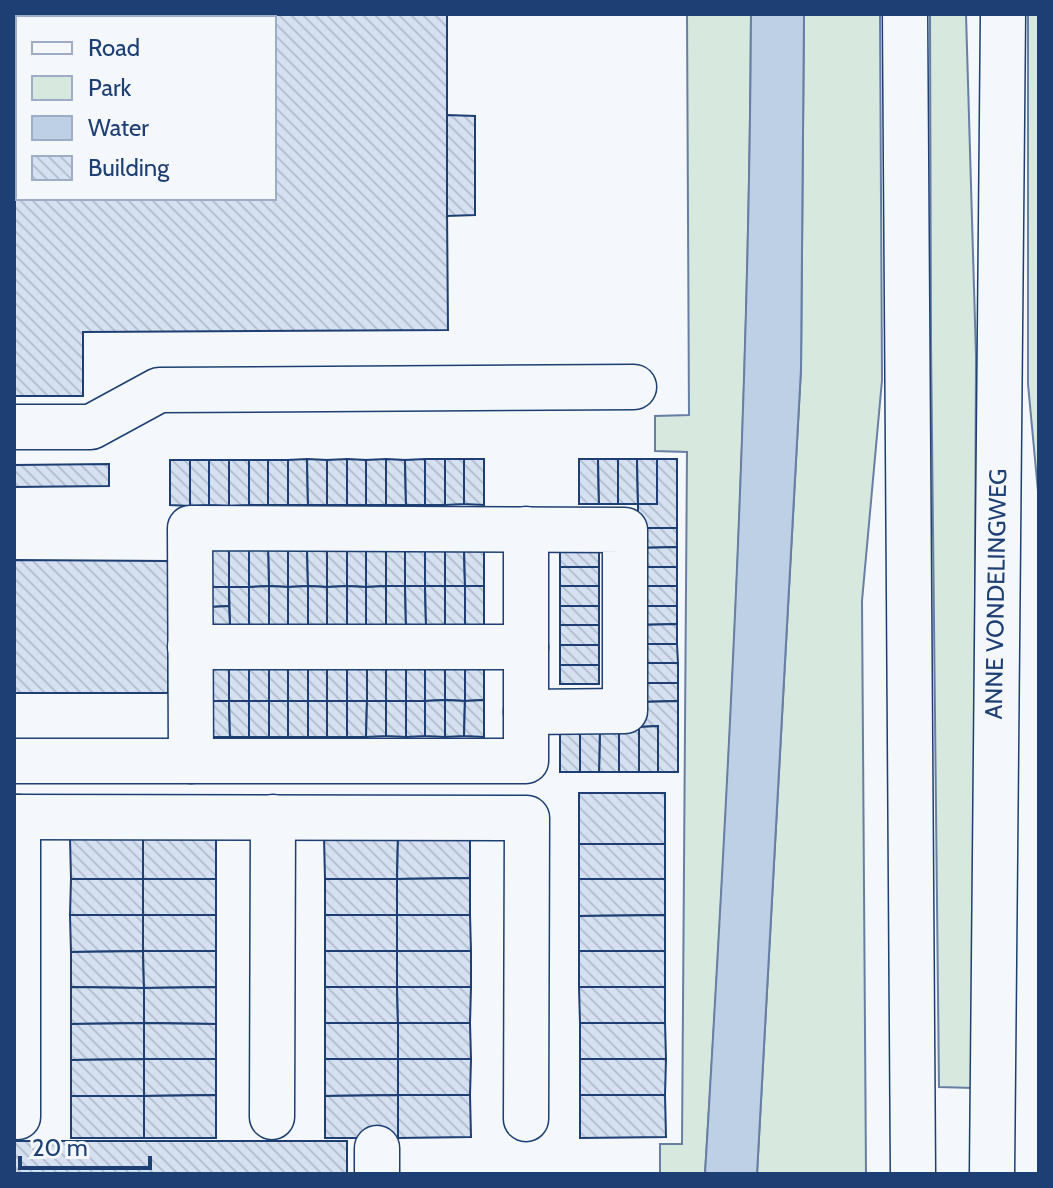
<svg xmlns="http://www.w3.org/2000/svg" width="1053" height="1188" viewBox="0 0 1053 1188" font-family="Cabin,sans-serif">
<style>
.green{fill:#d7e8df;stroke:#687fa3;stroke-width:2}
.water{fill:#bed0e5;stroke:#687fa3;stroke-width:2}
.building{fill:url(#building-back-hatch);stroke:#1d3f73;stroke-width:2;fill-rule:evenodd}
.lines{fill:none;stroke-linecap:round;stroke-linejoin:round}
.minor-casing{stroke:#1d3f73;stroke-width:47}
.major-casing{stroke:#1d3f73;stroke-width:47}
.minor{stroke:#f4f7fb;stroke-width:44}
.major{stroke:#f4f7fb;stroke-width:44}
.labels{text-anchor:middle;stroke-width:6;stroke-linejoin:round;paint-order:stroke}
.street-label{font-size:24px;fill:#1d3f73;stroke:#f4f7fb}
</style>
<defs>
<pattern id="building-back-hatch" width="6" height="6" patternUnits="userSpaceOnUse" patternTransform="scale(2)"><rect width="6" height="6" fill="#d5e0f0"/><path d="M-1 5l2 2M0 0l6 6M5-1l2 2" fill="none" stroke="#b6c1d1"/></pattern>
</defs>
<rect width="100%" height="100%" fill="#f4f7fb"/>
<g class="green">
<path d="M 687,14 L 751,14 C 749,401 729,788 705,1174 L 660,1174 L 660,1144 L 682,1144 L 687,452 L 655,451 L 655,416 L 689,415 Z"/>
<polygon points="804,14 880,14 882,380 862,601 866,1174 757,1174 801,369"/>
<polygon points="930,14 966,14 976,356 973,1088 939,1087 931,344"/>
<polygon points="1028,14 1039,14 1039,502 1028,384"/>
</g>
<path class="water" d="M 751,14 L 804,14 L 801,369 L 757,1174 L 705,1174 C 728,788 749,401 751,14 Z"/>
<g class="building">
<path d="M 14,14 L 447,14 L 447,124 L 468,123 L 468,209 L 447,209 L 448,330 L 83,332 L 83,396 L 14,396 ZM 18,18 L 274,18 L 274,198 L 18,198 Z"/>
<polygon points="447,115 475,116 475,215 447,216"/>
<polygon points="307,459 308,505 288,505 288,460"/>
<polygon points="307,459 327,460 327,505 308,505"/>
<polygon points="347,459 347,505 327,505 327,460"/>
<polygon points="347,459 366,460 366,505 347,505"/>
<polygon points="386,459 386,505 366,505 366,460"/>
<polygon points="386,459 405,460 406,505 386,505"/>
<rect x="425" y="459" width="20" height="46"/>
<polygon points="425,459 425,505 406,505 405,460"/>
<polygon points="445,459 464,459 464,504 445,505"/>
<polygon points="464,459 484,459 484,505 464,504"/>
<polygon points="579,459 598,459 599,504 579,504"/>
<polygon points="598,459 618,459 618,504 599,504"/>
<polygon points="618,459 637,459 638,504 618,504"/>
<polygon points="637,459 657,459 657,504 638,504"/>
<polygon points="657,459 677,459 677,528 638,528 638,504 657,504"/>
<polygon points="170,460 190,460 190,506 170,505"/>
<polygon points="190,460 209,460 209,505 190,506"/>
<polygon points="209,460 229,460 229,506 209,505"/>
<polygon points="229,460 249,460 249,505 229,506"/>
<rect x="249" y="460" width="19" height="45"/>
<rect x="268" y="460" width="20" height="45"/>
<polygon points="109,464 109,486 14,487 14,465"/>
<polygon points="638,528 677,528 677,547 638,548"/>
<polygon points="288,547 288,587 269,586 268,548"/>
<polygon points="288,547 307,548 308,586 288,587"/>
<polygon points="327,547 347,547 347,586 327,587"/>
<polygon points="327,547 327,587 308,586 307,548"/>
<polygon points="347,547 366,547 366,587 347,586"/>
<polygon points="366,547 386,547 386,586 366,587"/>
<rect x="386" y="547" width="19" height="39"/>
<rect x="405" y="547" width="20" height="39"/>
<rect x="425" y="547" width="20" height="39"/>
<polygon points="445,547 464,547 465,586 445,586"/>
<polygon points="464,547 484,547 484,586 465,586"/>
<rect x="560" y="547" width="39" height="20"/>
<polygon points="677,547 677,567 638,567 638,548"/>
<rect x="210" y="548" width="19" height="39"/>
<rect x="229" y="548" width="20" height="39"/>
<polygon points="249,548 268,548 269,586 249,587"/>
<polygon points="14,560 168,561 168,693 14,693"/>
<rect x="560" y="567" width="39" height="19"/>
<polygon points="638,567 677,567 677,586 639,586"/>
<polygon points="269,586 269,626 249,626 249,587"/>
<polygon points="269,586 288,587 288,626 269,626"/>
<polygon points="308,586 327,587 327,626 308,626"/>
<polygon points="308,586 308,626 288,626 288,587"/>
<polygon points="347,586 347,626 327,626 327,587"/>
<polygon points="347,586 366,587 366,626 347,626"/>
<polygon points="386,586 386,625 366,626 366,587"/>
<polygon points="386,586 405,586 406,626 386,625"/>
<polygon points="405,586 425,586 426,625 406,626"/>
<polygon points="425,586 445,586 445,626 426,625"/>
<polygon points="445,586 465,586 465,625 445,626"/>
<polygon points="465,586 484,586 484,626 465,625"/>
<rect x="560" y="586" width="39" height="20"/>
<polygon points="639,586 677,586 677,606 638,606"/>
<polygon points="210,587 229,587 229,606 210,607"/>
<polygon points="229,587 249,587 249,626 230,626"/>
<polygon points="229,606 230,626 210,626 210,607"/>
<rect x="560" y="606" width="39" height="19"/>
<polygon points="638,606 677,606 677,624 638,625"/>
<polygon points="677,624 677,644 639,644 638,625"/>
<rect x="560" y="625" width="39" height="20"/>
<polygon points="639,644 677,644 678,663 639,663"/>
<rect x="560" y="645" width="39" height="20"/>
<rect x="639" y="663" width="39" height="20"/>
<rect x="210" y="665" width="19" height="36"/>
<rect x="229" y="665" width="20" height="36"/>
<rect x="249" y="665" width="20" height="36"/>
<rect x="269" y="665" width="19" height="36"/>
<rect x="288" y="665" width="20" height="36"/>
<rect x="308" y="665" width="19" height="36"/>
<rect x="327" y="665" width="20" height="36"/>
<rect x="347" y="665" width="20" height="36"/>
<rect x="367" y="665" width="19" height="36"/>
<rect x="386" y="665" width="20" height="36"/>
<rect x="406" y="665" width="19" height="36"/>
<polygon points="425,665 445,665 445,700 425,701"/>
<polygon points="445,665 465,665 465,701 445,700"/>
<polygon points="465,665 484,665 484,700 465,701"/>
<rect x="560" y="665" width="39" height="19"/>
<polygon points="639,683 678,683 678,701 639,702"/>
<polygon points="445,700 445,737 425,736 425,701"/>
<polygon points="445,700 465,701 464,736 445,737"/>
<polygon points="484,700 484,737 464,736 465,701"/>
<polygon points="210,701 229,701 230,737 210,737"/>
<polygon points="229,701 249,701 249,737 230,737"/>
<rect x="249" y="701" width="20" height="36"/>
<rect x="269" y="701" width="19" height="36"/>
<rect x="288" y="701" width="20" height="36"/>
<rect x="308" y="701" width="19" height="36"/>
<rect x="327" y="701" width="20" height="36"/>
<polygon points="347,701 367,701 366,737 347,737"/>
<polygon points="367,701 386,701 386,736 366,737"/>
<polygon points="386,701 406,701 406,737 386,736"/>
<polygon points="406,701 425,701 425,736 406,737"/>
<polygon points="678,701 678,772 658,772 658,726 639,727 639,702"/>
<polygon points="619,726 619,772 599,772 600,727"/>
<polygon points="619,726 639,727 639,772 619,772"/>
<polygon points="658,726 658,772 639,772 639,727"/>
<rect x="560" y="727" width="20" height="45"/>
<polygon points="580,727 600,727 599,772 580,772"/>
<rect x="579" y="793" width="86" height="51"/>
<rect x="143" y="837" width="73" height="42"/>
<polygon points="143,837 143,879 71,879 70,838"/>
<polygon points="324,837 398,837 397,879 325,879"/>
<polygon points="398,837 470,837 470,878 397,879"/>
<rect x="579" y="844" width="86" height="35"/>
<polygon points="470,878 470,915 397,915 397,879"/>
<polygon points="71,879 143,879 143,915 70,915"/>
<rect x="143" y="879" width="73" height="36"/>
<rect x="325" y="879" width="72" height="36"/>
<polygon points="579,879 665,879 665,915 579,916"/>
<polygon points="70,915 143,915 143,951 71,952"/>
<rect x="143" y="915" width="73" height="36"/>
<rect x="325" y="915" width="72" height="36"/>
<polygon points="397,915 470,915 471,951 397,951"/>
<polygon points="665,915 665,951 579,951 579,916"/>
<polygon points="143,951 144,988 71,987 71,952"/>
<polygon points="143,951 216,951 216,987 144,988"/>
<rect x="325" y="951" width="72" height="36"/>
<rect x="397" y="951" width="74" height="36"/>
<rect x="579" y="951" width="86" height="36"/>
<polygon points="71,987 144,988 144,1023 71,1024"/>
<polygon points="216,987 216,1024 144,1023 144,988"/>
<polygon points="325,987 397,987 398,1023 325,1023"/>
<polygon points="397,987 471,987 470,1023 398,1023"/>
<polygon points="579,987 665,987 665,1023 580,1023"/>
<polygon points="144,1023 144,1059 71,1060 71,1024"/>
<polygon points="144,1023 216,1024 216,1059 144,1059"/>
<rect x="325" y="1023" width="73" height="36"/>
<polygon points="398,1023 470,1023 471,1059 398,1059"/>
<polygon points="580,1023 665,1023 666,1059 580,1059"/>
<polygon points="144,1059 144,1096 71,1096 71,1060"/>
<polygon points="144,1059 216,1059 216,1095 144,1096"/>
<polygon points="325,1059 398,1059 398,1095 325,1096"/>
<polygon points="398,1059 471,1059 470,1095 398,1095"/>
<polygon points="580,1059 666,1059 665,1095 580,1095"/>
<polygon points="216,1095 216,1138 144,1138 144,1096"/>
<polygon points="398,1095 470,1095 471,1137 398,1138"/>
<polygon points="398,1095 398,1138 325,1138 325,1096"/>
<polygon points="580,1095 665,1095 666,1137 580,1138"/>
<rect x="71" y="1096" width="73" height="42"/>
<rect x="14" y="1141" width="333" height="33"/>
</g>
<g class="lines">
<g class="minor-casing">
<g id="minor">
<polyline points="14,427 91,427 159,390 634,387"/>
<polyline points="190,647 526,647"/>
<polyline points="14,761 526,761 526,529"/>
<polyline points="191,761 190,528 625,530 625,711 526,712"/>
<polyline points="14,817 527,818 526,1119"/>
<polyline points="18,1117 18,817"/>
<polyline points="272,1117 273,817"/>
<polyline points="377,1148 377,1174"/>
</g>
</g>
<g class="major-casing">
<g id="major">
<polyline points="905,14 913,1174"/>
<polyline points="992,1174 1003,14"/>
</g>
</g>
<use href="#minor" class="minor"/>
<use href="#major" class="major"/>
</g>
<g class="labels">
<g class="street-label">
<text transform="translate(996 594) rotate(-89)" y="8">ANNE VONDELINGWEG</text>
</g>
</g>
<rect width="1053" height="1188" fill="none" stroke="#1d3f73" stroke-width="32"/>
<rect x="16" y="16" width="260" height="184" fill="#f4f7fb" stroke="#9eadc5" stroke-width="2"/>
<rect x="32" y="42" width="40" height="12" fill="#f4f7fb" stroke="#9eadc5" stroke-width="2"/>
<text x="88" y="56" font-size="24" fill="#1d3f73">Road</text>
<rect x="32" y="76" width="40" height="24" fill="#d7e8df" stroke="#9eadc5" stroke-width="2"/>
<text x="88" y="96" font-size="24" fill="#1d3f73">Park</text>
<rect x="32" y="116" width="40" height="24" fill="#bed0e5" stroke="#9eadc5" stroke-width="2"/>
<text x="88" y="136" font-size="24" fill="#1d3f73">Water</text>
<rect x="32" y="156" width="40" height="24" fill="url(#building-back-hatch)" stroke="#9eadc5" stroke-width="2"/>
<text x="88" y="176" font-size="24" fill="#1d3f73">Building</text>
<path d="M20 1156v12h130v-12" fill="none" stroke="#1d3f73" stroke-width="4"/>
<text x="32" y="1156" font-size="24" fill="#1d3f73" stroke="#f4f7fb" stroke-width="6" paint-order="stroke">20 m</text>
</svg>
